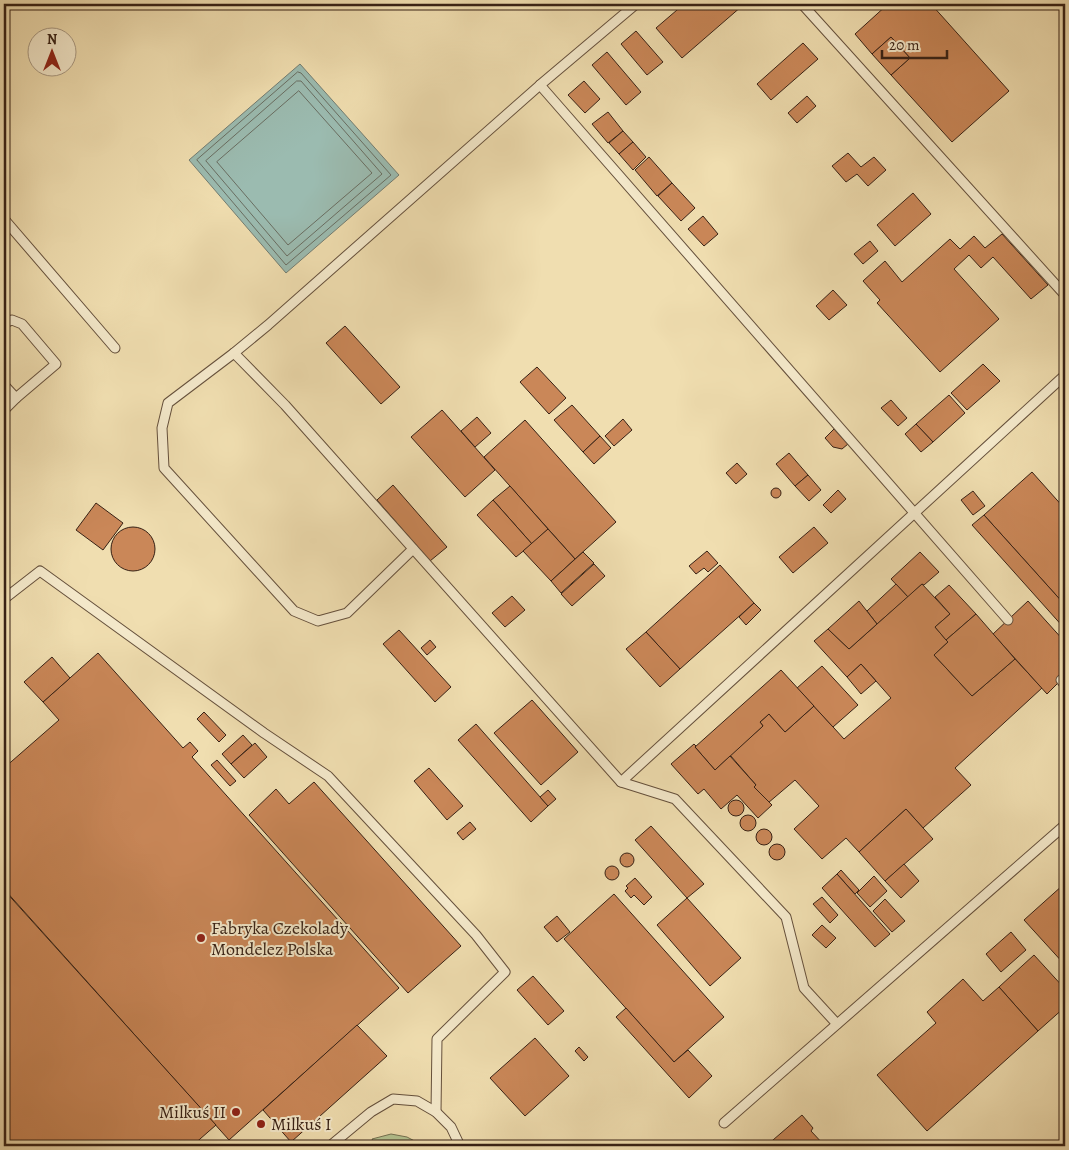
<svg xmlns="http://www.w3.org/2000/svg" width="1069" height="1150" viewBox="0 0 1069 1150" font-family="Alegreya,serif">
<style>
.green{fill:#b3c290;stroke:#757252}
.water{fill:#9bbbb0;stroke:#737d72}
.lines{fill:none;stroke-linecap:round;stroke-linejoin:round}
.shore{stroke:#696e62;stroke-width:1}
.building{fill:#ca8758;stroke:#372115}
.lane-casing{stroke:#65503c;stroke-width:11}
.lane{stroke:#f5eacc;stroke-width:9}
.poi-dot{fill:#8f2418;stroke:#f5eacc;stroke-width:2}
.labels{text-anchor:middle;stroke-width:4;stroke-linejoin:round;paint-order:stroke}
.poi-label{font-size:18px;fill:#372115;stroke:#f5eacc;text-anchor:start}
</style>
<rect width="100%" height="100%" fill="#f0deb0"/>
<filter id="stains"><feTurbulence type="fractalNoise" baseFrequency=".004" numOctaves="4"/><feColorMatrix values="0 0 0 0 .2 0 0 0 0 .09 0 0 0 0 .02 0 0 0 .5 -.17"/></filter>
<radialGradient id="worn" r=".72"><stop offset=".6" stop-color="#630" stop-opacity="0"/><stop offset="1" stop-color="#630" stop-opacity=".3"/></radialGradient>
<polygon class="green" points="391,1134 407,1137 424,1146 375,1146 372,1139"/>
<polygon class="water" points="300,64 399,175 286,273 189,160"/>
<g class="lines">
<g class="shore">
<polygon points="298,72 301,73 391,175 286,265 197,160"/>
<polygon points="297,81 301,81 382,174 287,256 206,161"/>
<polygon points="299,91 372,173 288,245 217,162"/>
</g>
</g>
<g class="building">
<polygon points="684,4 740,4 742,6 682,58 656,28"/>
<polygon points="888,4 931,4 1009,91 952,142 891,75 910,58 891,37 872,54 855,34"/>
<polygon points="636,31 663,62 647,75 621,44"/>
<polygon points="891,37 910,58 891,75 872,54"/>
<polygon points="803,43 818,59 771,100 757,84"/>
<polygon points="607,52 641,92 626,105 592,65"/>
<polygon points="584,81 600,99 585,113 568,95"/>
<polygon points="807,96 816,106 797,123 788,113"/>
<polygon points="608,112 623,131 608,143 592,124"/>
<polygon points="623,131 633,142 619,154 609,143"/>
<polygon points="633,142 646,157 633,170 619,154"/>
<polygon points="848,153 861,167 874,157 886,170 868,186 857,174 846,182 832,166"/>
<polygon points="649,157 672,183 657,196 635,170"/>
<polygon points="672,183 695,208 681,221 658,196"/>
<polygon points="913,193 931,214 895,246 877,225"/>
<polygon points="703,216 718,234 704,246 688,229"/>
<polygon points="1002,234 1048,285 1031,299 993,257 981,268 969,255 954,269 999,319 940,372 877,303 880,300 863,281 885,261 902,282 950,239 960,249 974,236 985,248"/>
<polygon points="870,241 878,251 863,264 854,254"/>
<polygon points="833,290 847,305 829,320 816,306"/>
<polygon points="345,326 400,387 381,404 326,343"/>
<polygon points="983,364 1000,381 967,410 951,393"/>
<polygon points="537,367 566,398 549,414 520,382"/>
<polygon points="949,395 965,413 933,442 916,424"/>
<polygon points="891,400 907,418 898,426 881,408"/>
<polygon points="572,405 600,436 583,452 554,420"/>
<polygon points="442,410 495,470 465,497 411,437"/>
<polygon points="477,417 491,433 475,447 461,431"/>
<polygon points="623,419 632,430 614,446 605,436"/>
<polygon points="525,420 616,522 575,559 484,457"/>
<polygon points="916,424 933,442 921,452 905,434"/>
<polygon points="834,429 848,444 842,449 833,447 825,438"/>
<polygon points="600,436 611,448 594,464 583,452"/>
<polygon points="789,453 808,475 795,486 776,464"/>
<polygon points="737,463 747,474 736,484 726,473"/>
<polygon points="1032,472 1065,509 1065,605 984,515"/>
<polygon points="808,475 821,490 809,501 795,486"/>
<polygon points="393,485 447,547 430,561 377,500"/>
<polygon points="510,486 548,529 532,544 493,500"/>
<circle cx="776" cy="493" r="5"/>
<polygon points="838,490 846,499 831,513 823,505"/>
<polygon points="973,491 985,506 973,515 961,500"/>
<polygon points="493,500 532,544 516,557 477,515"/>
<polygon points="96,503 123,523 103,550 76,530"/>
<polygon points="984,515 1065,605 1065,629 972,525"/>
<polygon points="814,527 828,543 793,573 779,557"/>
<circle cx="133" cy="549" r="22"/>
<polygon points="548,529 575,559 551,581 523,551"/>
<polygon points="707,551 718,563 708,572 704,568 696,574 689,566"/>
<polygon points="583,552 594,563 561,593 551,581"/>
<polygon points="920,552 939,572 924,585 922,584 908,597 891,579"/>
<polygon points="594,564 605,576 572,606 561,594"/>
<polygon points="720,565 754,603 680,669 646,632"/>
<polygon points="896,584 908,597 877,624 867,611"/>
<polygon points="922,584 950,614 935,627 948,642 934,655 972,696 1015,659 1042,688 955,768 971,785 923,828 906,809 859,852 846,838 822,859 794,829 819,806 795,780 768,803 754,787 756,785 730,755 763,726 760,722 769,714 785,732 814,706 844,739 891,698 861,664 847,677 814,641 828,629 849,649"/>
<polygon points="949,585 976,614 946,640 935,627 950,614 935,597"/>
<polygon points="512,596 525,610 505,627 492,613"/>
<polygon points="859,601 877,624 849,649 828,629"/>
<polygon points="1028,601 1065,642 1065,676 1047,694 993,634"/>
<polygon points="754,603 761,610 746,625 739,617"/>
<polygon points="976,614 1015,659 972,696 934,655 948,642 946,640"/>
<polygon points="399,630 451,687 435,702 383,644"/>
<polygon points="646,632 680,669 660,687 626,649"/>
<polygon points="430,640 436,647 427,655 421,648"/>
<polygon points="98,653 183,748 190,742 198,751 192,757 399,988 229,1140 4,889 4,768 59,720 43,702"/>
<polygon points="52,657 70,678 43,702 24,682"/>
<polygon points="861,664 876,681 861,694 847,677"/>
<polygon points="822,666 858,705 833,727 797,688"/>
<polygon points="781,670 814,706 785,732 769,714 760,722 763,726 715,770 695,747"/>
<polygon points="532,700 578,752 541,785 494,733"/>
<polygon points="204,712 226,735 219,742 197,719"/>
<polygon points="476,724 548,806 531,822 458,740"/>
<polygon points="243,735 252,745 231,764 222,754"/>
<polygon points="255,743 267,757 244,778 231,764"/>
<polygon points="694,744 696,746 695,747 715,770 730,756 756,785 754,787 772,805 758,818 737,795 721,809 704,789 698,794 671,764"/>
<polygon points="217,760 236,781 230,786 211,765"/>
<polygon points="429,768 463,806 447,820 414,781"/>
<polygon points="314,782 461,946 408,993 249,815 276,789 289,804"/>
<polygon points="548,790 556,799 548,806 540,797"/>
<circle cx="736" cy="808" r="8"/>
<polygon points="906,809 933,839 885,881 859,852"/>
<circle cx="748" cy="823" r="8"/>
<polygon points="470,822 476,829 463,840 457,833"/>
<polygon points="651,826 704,884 687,898 635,840"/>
<circle cx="764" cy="837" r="8"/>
<circle cx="777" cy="852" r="8"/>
<circle cx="627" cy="860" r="7"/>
<polygon points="904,864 919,881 901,898 885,881"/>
<circle cx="612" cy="873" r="7"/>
<polygon points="841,870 859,890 855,894 837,874"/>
<polygon points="837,874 890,934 875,947 822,888"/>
<polygon points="874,876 887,891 870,907 857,893"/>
<polygon points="635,878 652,897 644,905 634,895 631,898 625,891 628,888 626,886"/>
<polygon points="1063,885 1065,887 1065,965 1024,920"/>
<polygon points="4,890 216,1125 192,1146 4,1146"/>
<polygon points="614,894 724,1017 674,1062 564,939"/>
<polygon points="822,897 838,915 830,923 813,904"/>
<polygon points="687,898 741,958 710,986 657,925"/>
<polygon points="885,899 905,921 892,932 873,911"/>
<polygon points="557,916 570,932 557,942 544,927"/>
<polygon points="822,925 836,938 826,948 812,935"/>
<polygon points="1011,932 1026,950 1001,972 986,954"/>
<polygon points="1034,955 1065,989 1065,1007 1038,1031 999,987"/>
<polygon points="533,976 564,1011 548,1025 517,990"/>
<polygon points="963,979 983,1001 999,987 1038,1031 927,1131 877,1075 936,1023 927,1012"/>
<polygon points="626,1008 674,1062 688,1050 712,1076 689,1098 616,1017"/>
<polygon points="357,1025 387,1056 291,1142 263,1110"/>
<polygon points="535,1038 569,1076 525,1116 490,1078"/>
<polygon points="579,1047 588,1057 584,1061 575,1051"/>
<polygon points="802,1115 813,1128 811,1131 825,1146 766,1146"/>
</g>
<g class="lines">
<g class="lane-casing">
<g id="lane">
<polyline points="636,4 540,85 268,325 234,353 285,405 621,782 675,799 786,917 804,988 837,1024"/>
<polyline points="802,4 1065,295"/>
<polyline points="540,85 1008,620"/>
<polyline points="4,219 115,348"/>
<polyline points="4,323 12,320 22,324 56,364 16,398"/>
<polyline points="234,353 168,403 162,428 164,468 294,611 318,621 347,613 413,549"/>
<polyline points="4,385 16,398 4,410"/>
<polyline points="4,599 40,571 264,733 328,776 476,935 505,972 437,1039 436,1112"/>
<polyline points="1061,680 1065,685"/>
<polyline points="621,782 1065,375"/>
<polyline points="724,1123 1065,825"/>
<polyline points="330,1146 371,1112 393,1099 417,1101 436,1112 451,1127 460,1146"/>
</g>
</g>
<use href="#lane" class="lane"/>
</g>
<g class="poi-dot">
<circle cx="201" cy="938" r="5"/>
<circle cx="236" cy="1112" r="5"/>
<circle cx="261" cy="1124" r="5"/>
</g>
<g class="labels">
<g class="poi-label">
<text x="211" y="934">Fabryka Czekolady<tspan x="211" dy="21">Mondelez Polska</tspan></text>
<text x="226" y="1118" text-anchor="end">Milkuś II</text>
<text x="271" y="1130">Milkuś I</text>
</g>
</g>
<rect width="1069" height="1150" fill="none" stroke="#f0deb0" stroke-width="20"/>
<rect x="5" y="5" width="1059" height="1140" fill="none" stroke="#372115" stroke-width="2.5"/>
<rect x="10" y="10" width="1049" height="1130" fill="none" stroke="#372115"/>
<g transform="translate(52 52)"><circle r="24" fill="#f5eacc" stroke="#a99a83"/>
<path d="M0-4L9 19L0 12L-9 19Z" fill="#8f2418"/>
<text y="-8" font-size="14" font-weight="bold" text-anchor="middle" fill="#372115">N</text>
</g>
<path d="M882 50v8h65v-8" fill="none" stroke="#372115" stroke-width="2.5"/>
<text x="889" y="50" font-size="15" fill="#372115" stroke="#f5eacc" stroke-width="4" paint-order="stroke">20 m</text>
<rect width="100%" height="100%" filter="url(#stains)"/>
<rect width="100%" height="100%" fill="url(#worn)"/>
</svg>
